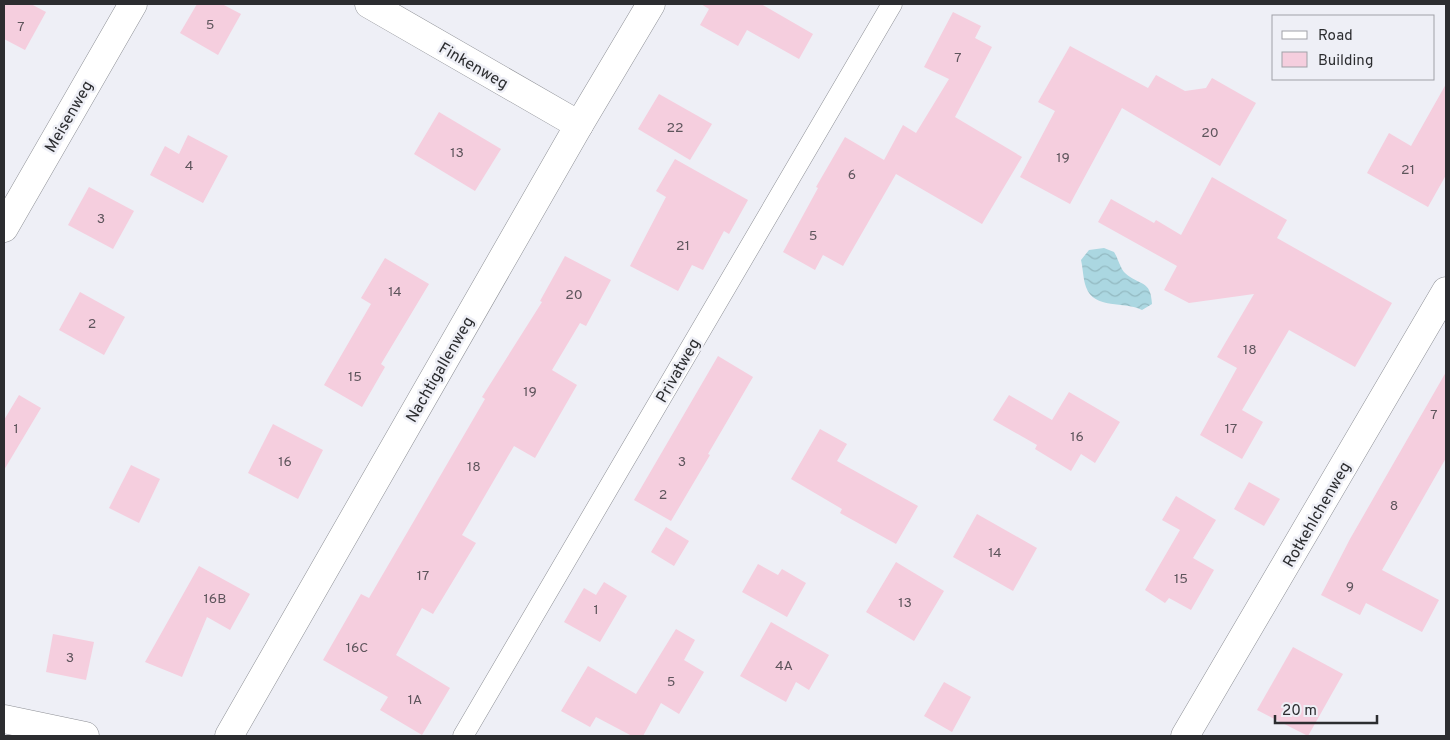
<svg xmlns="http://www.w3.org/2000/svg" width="1450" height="740" viewBox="0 0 1450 740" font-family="Overpass,sans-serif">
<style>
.water{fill:url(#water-waves)}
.building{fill:#f5cede}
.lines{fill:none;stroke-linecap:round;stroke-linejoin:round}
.service-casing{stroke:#8e9096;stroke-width:21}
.minor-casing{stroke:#8e9096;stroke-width:29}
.service{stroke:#fff;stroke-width:20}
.minor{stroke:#fff;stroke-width:28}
.labels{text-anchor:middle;stroke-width:5;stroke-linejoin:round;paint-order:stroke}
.number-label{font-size:14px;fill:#5e555c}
.street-label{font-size:16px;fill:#2c2d30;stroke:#eeeff6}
</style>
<defs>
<pattern id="water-waves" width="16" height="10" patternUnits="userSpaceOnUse" patternTransform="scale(1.25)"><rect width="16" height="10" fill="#abd7e1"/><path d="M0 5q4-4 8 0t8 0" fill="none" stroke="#93b9c1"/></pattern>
</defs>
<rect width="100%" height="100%" fill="#eeeff6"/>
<path class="water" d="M 1104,248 L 1114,252 C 1118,258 1120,268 1125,273 C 1139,286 1151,279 1152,304 L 1142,310 C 1125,301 1094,310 1086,287 C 1083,279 1083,268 1081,260 L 1089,250 Z"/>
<g class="building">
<polygon points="4,4 31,4 46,12 25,50 4,39"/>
<polygon points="197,4 222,4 241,14 218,55 180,33"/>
<polygon points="701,4 761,4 813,34 799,59 747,30 738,46 700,25 709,9"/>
<polygon points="953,12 981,26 975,38 992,47 955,117 1022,157 982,224 896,174 843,266 823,255 815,270 783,252 818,188 816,187 845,137 884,160 903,125 916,133 949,79 924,67"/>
<polygon points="1070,46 1148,88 1156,75 1185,91 1206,88 1212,78 1256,103 1220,166 1122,108 1070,204 1020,177 1055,111 1038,102"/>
<polygon points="1446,84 1446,175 1428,207 1367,173 1389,133 1411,146"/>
<polygon points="659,94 712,124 690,160 638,129"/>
<polygon points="439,112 501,149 475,191 414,154"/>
<polygon points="188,135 228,156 203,203 150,175 165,146 179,154"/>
<polygon points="675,159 748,200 729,234 724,231 703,270 692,265 678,291 630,266 666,197 656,191"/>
<polygon points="1212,177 1287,220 1277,238 1392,303 1355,367 1289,330 1242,410 1263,422 1242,459 1200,435 1237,368 1217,357 1254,294 1189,303 1164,290 1177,266 1098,222 1111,199 1154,223 1156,220 1181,235"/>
<polygon points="89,187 134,211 113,249 68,225"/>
<polygon points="565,256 611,280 586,326 580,323 552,370 577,385 535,458 514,446 462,535 476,543 433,614 422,608 396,655 450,688 422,735 380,710 388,697 323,660 361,594 369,598 485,399 482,397 542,302 540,301"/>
<polygon points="385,258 429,284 381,364 385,367 362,407 324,385 371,304 361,298"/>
<polygon points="80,292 125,317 104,355 59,330"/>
<polygon points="718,356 753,377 708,454 710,455 671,521 634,500"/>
<polygon points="1446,372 1446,458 1382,570 1439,600 1422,632 1366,603 1360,615 1321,595 1350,539"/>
<polygon points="1069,392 1120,422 1095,463 1081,454 1071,471 1035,449 1037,445 993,420 1009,395 1052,420"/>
<polygon points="19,395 41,408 4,470 4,420"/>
<polygon points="273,424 323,450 298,499 248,473"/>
<polygon points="820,429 847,444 837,461 918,506 896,544 840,513 842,509 791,479"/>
<polygon points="131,465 160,479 139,523 109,508"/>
<polygon points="1249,482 1280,499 1264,526 1234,509"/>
<polygon points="1176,496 1216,520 1193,558 1214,570 1191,610 1169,598 1165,603 1145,590 1180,530 1162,520"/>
<polygon points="977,514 1037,548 1013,591 953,557"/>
<polygon points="666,527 689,541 674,566 651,552"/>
<polygon points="896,562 944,591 914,641 866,612"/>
<polygon points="758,564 778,575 782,569 806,583 787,617 742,592"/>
<polygon points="199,566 250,594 230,630 207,617 182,677 145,662"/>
<polygon points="604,582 627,596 600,642 564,622 584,588 596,595"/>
<polygon points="771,622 829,655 809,690 796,682 786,702 740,676"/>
<polygon points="676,629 695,640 684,660 704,672 679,714 661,703 643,736 632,736 596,717 590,727 561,711 588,666 636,694"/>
<polygon points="53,634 94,642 86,680 46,672"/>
<polygon points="1293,647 1343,674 1308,736 1257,710"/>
<polygon points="944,682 971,697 952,732 924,716"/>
</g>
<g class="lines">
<g class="service-casing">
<polyline id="service" points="463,736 892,4"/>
</g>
<g class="minor-casing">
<g id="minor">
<polyline points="369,4 579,125"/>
<polyline points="4,228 133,4"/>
<polyline points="4,719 85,736"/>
<polyline points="229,736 579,125 651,4"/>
<polyline points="1185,736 1446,291"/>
</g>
</g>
<use href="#service" class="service"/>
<use href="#minor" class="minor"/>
</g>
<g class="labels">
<g class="number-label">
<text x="210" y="29">5</text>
<text x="21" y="31">7</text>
<text x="958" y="62">7</text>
<text x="675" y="132">22</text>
<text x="1210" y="137">20</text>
<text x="457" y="157">13</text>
<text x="1063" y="162">19</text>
<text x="189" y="170">4</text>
<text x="1408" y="174">21</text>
<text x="852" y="179">6</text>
<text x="101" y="223">3</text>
<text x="813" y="240">5</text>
<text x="683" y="250">21</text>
<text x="395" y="296">14</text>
<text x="574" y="299">20</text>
<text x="92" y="328">2</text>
<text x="1250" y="354">18</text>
<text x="355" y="381">15</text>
<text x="530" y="396">19</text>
<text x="1434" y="419">7</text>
<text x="16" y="433">1</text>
<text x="1231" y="433">17</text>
<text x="1077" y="441">16</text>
<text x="285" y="466">16</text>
<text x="682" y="466">3</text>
<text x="474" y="471">18</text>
<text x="663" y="499">2</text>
<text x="1394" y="510">8</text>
<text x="995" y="557">14</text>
<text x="423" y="580">17</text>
<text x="1181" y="583">15</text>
<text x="1350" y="591">9</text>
<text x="215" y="603">16B</text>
<text x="905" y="607">13</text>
<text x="596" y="614">1</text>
<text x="357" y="652">16C</text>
<text x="70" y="662">3</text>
<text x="784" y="670">4A</text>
<text x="671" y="686">5</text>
<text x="415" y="704">1A</text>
</g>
<g class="street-label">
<text transform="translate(474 65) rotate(30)" y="6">Finkenweg</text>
<text transform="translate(68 116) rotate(-60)" y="6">Meisenweg</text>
<text transform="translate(439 369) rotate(-60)" y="6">Nachtigallenweg</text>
<text transform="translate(677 370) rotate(-60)" y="6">Privatweg</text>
<text transform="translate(1316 514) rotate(-60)" y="6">Rotkehlchenweg</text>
</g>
</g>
<rect width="1450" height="740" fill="none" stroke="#2c2d30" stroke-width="10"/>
<rect x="1272" y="15" width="162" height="65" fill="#eeeff6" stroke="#a0a1a7"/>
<rect x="1282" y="31" width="25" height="8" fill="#ffffff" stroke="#a0a1a7"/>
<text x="1318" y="40" font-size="15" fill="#2c2d30">Road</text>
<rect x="1282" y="52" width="25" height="15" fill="#f5cede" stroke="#a0a1a7"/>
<text x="1318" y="65" font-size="15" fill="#2c2d30">Building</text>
<path d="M1275 715v8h102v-8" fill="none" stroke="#2c2d30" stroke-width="2.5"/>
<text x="1282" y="715" font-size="15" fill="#2c2d30" stroke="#eeeff6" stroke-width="4" paint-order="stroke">20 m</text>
</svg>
